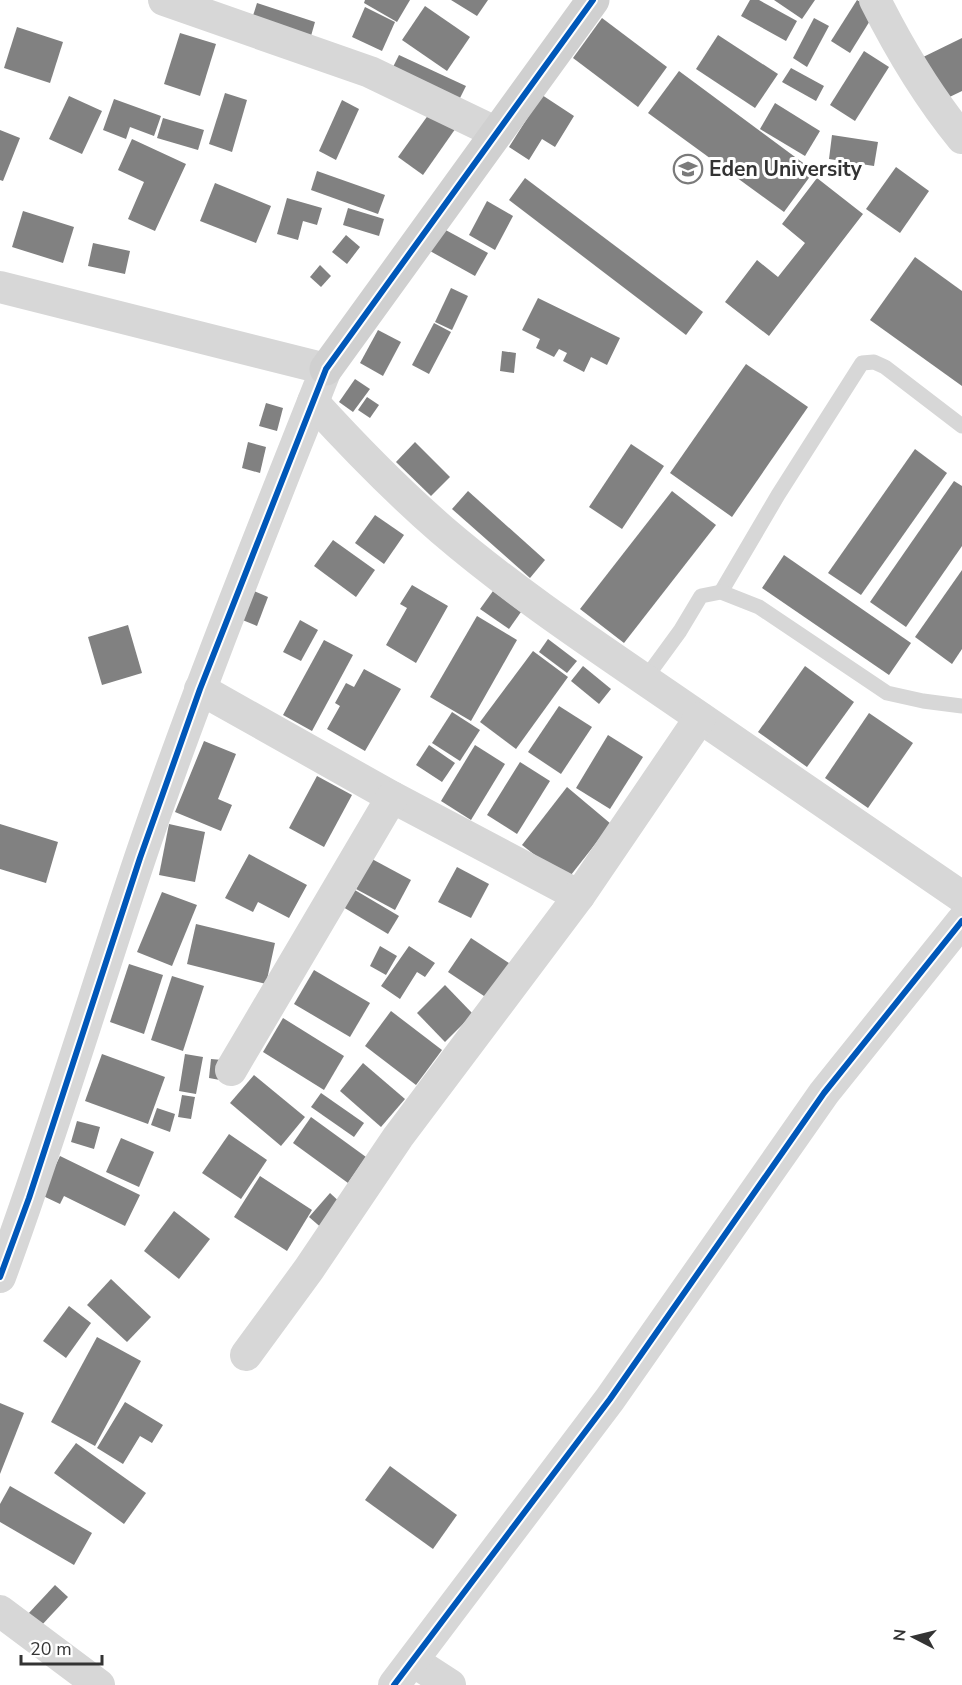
<svg xmlns="http://www.w3.org/2000/svg" width="962" height="1685" viewBox="0 0 962 1685" font-family="'Nunito Sans',sans-serif">
<style>
.building{fill:#818181}
.lines{fill:none;stroke-linecap:round;stroke-linejoin:round}
.lane{stroke:#d7d7d7;stroke-width:15}
.street{stroke:#d7d7d7;stroke-width:32}
.secondary{stroke:#d0d0d0;stroke-width:33}
.cycleway-casing{stroke:#fff;stroke-width:10}
.cycleway{stroke:#0057b8;stroke-width:6}
.labels{text-anchor:middle;stroke-width:6;stroke-linejoin:round;paint-order:stroke}
.poi-label{font-size:21px;font-weight:bold;fill:#333;stroke:#fff;text-anchor:start}
</style>
<rect width="100%" height="100%" fill="#fff"/>
<g class="building">
<polygon points="365,0 410,0 397,22 364,3"/>
<polygon points="451,0 488,0 477,16"/>
<polygon points="750,0 759,0 797,21 786,41 741,16"/>
<polygon points="774,0 815,0 802,19"/>
<polygon points="857,0 876,11 850,53 831,41"/>
<polygon points="257,3 315,22 309,43 250,25"/>
<polygon points="425,6 470,37 447,71 402,40"/>
<polygon points="365,7 395,22 382,51 352,37"/>
<polygon points="602,18 667,67 638,107 573,58"/>
<polygon points="814,18 829,26 807,67 793,58"/>
<polygon points="17,27 63,42 50,83 4,68"/>
<polygon points="180,33 216,44 200,96 164,84"/>
<polygon points="718,35 778,74 755,108 696,69"/>
<polygon points="962,38 962,91 935,104 915,61"/>
<polygon points="864,51 889,67 855,121 830,105"/>
<polygon points="399,55 466,86 456,106 389,75"/>
<polygon points="791,68 824,86 816,101 782,82"/>
<polygon points="679,71 814,171 784,212 648,113"/>
<polygon points="225,93 247,100 232,152 209,144"/>
<polygon points="542,95 574,116 555,147 542,139 529,160 509,147"/>
<polygon points="69,96 102,111 82,154 49,139"/>
<polygon points="114,99 161,116 154,136 130,127 126,139 103,130"/>
<polygon points="342,100 359,109 336,160 319,151"/>
<polygon points="775,103 820,131 805,156 760,129"/>
<polygon points="434,107 458,125 423,175 398,157"/>
<polygon points="163,118 204,130 198,150 157,138"/>
<polygon points="0,130 20,138 3,181 0,180"/>
<polygon points="832,135 878,142 874,166 829,159"/>
<polygon points="132,139 186,164 155,231 128,219 144,182 118,170"/>
<polygon points="896,167 929,191 900,233 866,209"/>
<polygon points="317,171 385,195 378,214 311,190"/>
<polygon points="525,178 703,312 686,335 509,200"/>
<polygon points="817,178 863,214 769,336 725,302 757,260 778,277 805,243 782,224"/>
<polygon points="215,183 271,206 256,243 200,221"/>
<polygon points="287,198 322,208 317,225 303,221 298,240 277,234"/>
<polygon points="487,201 513,216 495,250 469,235"/>
<polygon points="348,208 384,219 379,236 343,225"/>
<polygon points="23,211 74,227 63,263 12,247"/>
<polygon points="442,228 488,253 475,276 430,251"/>
<polygon points="346,235 360,247 347,264 332,252"/>
<polygon points="93,243 130,251 125,274 88,266"/>
<polygon points="915,257 962,291 962,386 870,320"/>
<polygon points="320,265 331,276 321,287 310,277"/>
<polygon points="451,288 468,296 452,330 435,322"/>
<polygon points="538,298 620,338 607,365 591,357 584,372 563,361 567,353 559,349 554,357 536,348 540,339 522,330"/>
<polygon points="434,323 451,332 429,374 412,365"/>
<polygon points="378,330 401,342 383,376 360,363"/>
<polygon points="502,351 516,353 514,373 500,371"/>
<polygon points="746,364 808,407 732,517 670,473"/>
<polygon points="355,379 370,389 353,412 339,402"/>
<polygon points="367,397 379,405 370,418 358,410"/>
<polygon points="266,403 283,408 277,431 259,426"/>
<polygon points="248,442 266,447 260,473 242,468"/>
<polygon points="415,442 450,477 431,496 396,462"/>
<polygon points="631,444 664,466 622,529 589,507"/>
<polygon points="915,449 947,473 861,595 828,573"/>
<polygon points="954,481 962,486 962,546 906,627 870,602"/>
<polygon points="468,491 545,560 530,578 452,509"/>
<polygon points="672,491 716,525 624,643 580,609"/>
<polygon points="375,515 404,535 384,564 355,543"/>
<polygon points="333,540 375,570 356,597 314,566"/>
<polygon points="784,555 911,643 889,675 762,588"/>
<polygon points="962,570 962,649 952,664 915,637"/>
<polygon points="412,585 448,606 416,663 386,645 407,608 400,604"/>
<polygon points="252,590 268,597 257,626 240,619"/>
<polygon points="493,591 521,612 509,629 480,609"/>
<polygon points="477,616 517,640 471,721 430,697"/>
<polygon points="300,620 318,630 301,661 283,652"/>
<polygon points="128,625 142,673 102,685 88,637"/>
<polygon points="548,639 577,661 567,673 539,652"/>
<polygon points="324,640 353,655 312,731 283,715"/>
<polygon points="533,651 568,677 516,749 480,722"/>
<polygon points="583,666 611,689 599,704 571,681"/>
<polygon points="805,666 854,702 807,767 758,732"/>
<polygon points="364,669 401,689 365,751 327,729 340,706 335,703 346,683 354,687"/>
<polygon points="559,706 592,727 561,774 528,752"/>
<polygon points="452,712 480,730 460,761 432,743"/>
<polygon points="869,713 913,743 868,808 825,778"/>
<polygon points="608,735 643,757 610,809 576,788"/>
<polygon points="204,741 236,754 218,799 232,805 221,831 175,812"/>
<polygon points="429,745 455,763 442,782 416,765"/>
<polygon points="475,745 505,764 471,820 441,801"/>
<polygon points="520,762 550,781 517,834 487,815"/>
<polygon points="317,776 352,795 324,847 289,828"/>
<polygon points="567,787 611,824 567,880 522,845"/>
<polygon points="0,824 58,842 46,883 0,869"/>
<polygon points="169,824 205,832 195,882 159,875"/>
<polygon points="249,854 307,885 289,918 258,902 253,912 225,898"/>
<polygon points="372,859 411,880 395,910 356,889"/>
<polygon points="457,867 489,884 471,918 438,902"/>
<polygon points="348,886 399,916 388,934 338,904"/>
<polygon points="162,892 197,905 172,966 137,952"/>
<polygon points="196,924 275,943 266,984 187,964"/>
<polygon points="471,938 512,965 490,1000 448,972"/>
<polygon points="380,946 397,956 386,975 370,966"/>
<polygon points="409,946 435,963 425,977 417,972 400,999 381,986"/>
<polygon points="129,964 163,975 144,1034 110,1022"/>
<polygon points="314,970 370,1003 350,1037 294,1004"/>
<polygon points="172,976 204,986 183,1051 151,1040"/>
<polygon points="445,985 473,1014 445,1042 417,1013"/>
<polygon points="391,1011 442,1050 416,1085 365,1046"/>
<polygon points="283,1018 344,1056 324,1090 263,1052"/>
<polygon points="102,1054 165,1077 148,1124 85,1101"/>
<polygon points="185,1054 203,1057 196,1094 179,1091"/>
<polygon points="211,1059 222,1060 220,1080 209,1078"/>
<polygon points="363,1063 405,1099 381,1127 340,1091"/>
<polygon points="254,1075 305,1117 281,1146 230,1103"/>
<polygon points="321,1093 364,1123 354,1137 311,1107"/>
<polygon points="182,1095 195,1097 191,1119 178,1117"/>
<polygon points="157,1108 175,1114 170,1132 151,1125"/>
<polygon points="311,1117 366,1157 348,1183 293,1143"/>
<polygon points="77,1121 100,1127 94,1149 71,1142"/>
<polygon points="229,1134 267,1160 241,1199 202,1173"/>
<polygon points="121,1138 154,1152 139,1187 106,1172"/>
<polygon points="60,1156 140,1195 125,1226 64,1196 60,1204 41,1195"/>
<polygon points="260,1176 312,1210 287,1251 234,1217"/>
<polygon points="330,1193 344,1206 324,1230 309,1217"/>
<polygon points="174,1211 210,1239 179,1279 144,1251"/>
<polygon points="111,1279 151,1317 127,1342 87,1305"/>
<polygon points="69,1306 91,1323 66,1358 43,1341"/>
<polygon points="97,1337 141,1361 95,1446 51,1422"/>
<polygon points="125,1402 163,1425 152,1443 140,1436 123,1464 97,1448"/>
<polygon points="0,1403 24,1413 0,1474"/>
<polygon points="76,1443 146,1493 124,1524 54,1473"/>
<polygon points="390,1466 457,1515 433,1549 365,1500"/>
<polygon points="10,1486 92,1533 74,1565 0,1522 0,1504"/>
<polygon points="55,1585 68,1597 40,1627 27,1615"/>
</g>
<g class="lines">
<g class="lane">
<polyline points="721,592 778,495 862,363 874,362 885,367 962,426"/>
<polyline points="645,679 680,631 701,596 721,592 759,607 887,693 923,701 962,706"/>
</g>
<g class="street">
<polyline points="164,0 370,72 497,133"/>
<path d="M 875,0 C 900,50 926,94 962,138"/>
<path d="M 0,287 L 326,369 C 262,531 196,693 140,858 C 93,998 51,1139 0,1277"/>
<path d="M 313,402 C 354,447 396,490 442,530 C 520,597 608,654 692,712 C 782,774 872,836 962,897"/>
<polyline points="200,689 392,797 579,896"/>
<polyline points="231,1070 392,797"/>
<polyline points="246,1355 309,1269 398,1137 579,896 700,718"/>
<polyline points="0,1611 99,1685"/>
<polyline points="413,1661 450,1685"/>
<polyline points="394,1685 610,1399 824,1093 962,921"/>
</g>
<polyline class="secondary" points="326,369 593,0"/>
<g class="cycleway-casing">
<g id="cycleway">
<polyline points="0,1277 29,1198 140,858 200,689 326,369 593,0"/>
<polyline points="394,1685 610,1399 824,1093 962,921"/>
</g>
</g>
<use href="#cycleway" class="cycleway"/>
</g>
<defs>
<g id="university-ring" transform="scale(1.5)"><circle r="9.5" fill="#fff" stroke="#7a7a7a" stroke-width="1.5"/><path d="M0-5L7-2L0 1L-7-2ZM-4 1L0 2.5L4 1V4Q0 6-4 4Z" fill="#7a7a7a"/></g>
</defs>
<g fill-rule="evenodd">
<use href="#university-ring" x="688" y="169"/>
</g>
<g class="labels">
<g class="poi-label">
<text x="709" y="176">Eden University</text>
</g>
</g>
<g transform="translate(914 1637) rotate(277)" stroke="#ffffff" stroke-width="4.5" paint-order="stroke">
<path d="M0-4.5L10 22L0 15L-10 22Z" fill="#333333"/>
<text y="-9" font-size="16" font-weight="bold" text-anchor="middle" fill="#333333">N</text>
</g>
<path d="M21 1655v9h81v-9" fill="none" stroke="#333333" stroke-width="3"/>
<text x="30" y="1655" font-size="18" fill="#333333" stroke="#ffffff" stroke-width="4.5" paint-order="stroke">20 m</text>
</svg>
